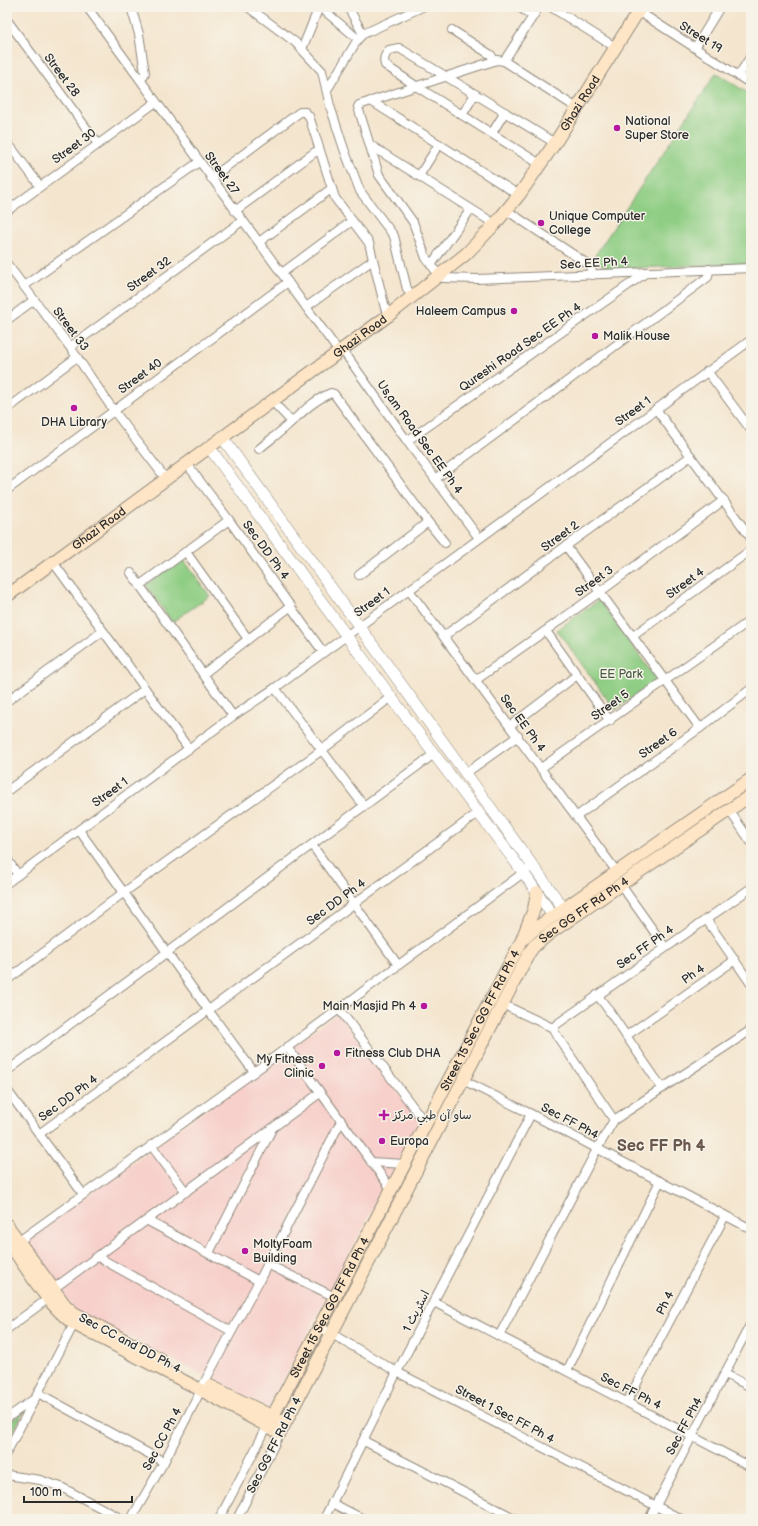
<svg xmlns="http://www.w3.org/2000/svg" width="758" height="1526" viewBox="0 0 758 1526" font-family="'Balsamiq Sans','Playpen Sans Arabic',sans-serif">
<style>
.built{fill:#f7d0cb}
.green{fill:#8ecd83;stroke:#5c7c57}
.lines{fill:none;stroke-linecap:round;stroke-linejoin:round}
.minor-casing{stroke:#90887c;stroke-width:10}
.tertiary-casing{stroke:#90887c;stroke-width:12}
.secondary-casing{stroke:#90887c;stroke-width:14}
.minor{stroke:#fff;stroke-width:8}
.tertiary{stroke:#fff;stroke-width:11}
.secondary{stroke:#fde5c5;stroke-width:12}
.poi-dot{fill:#b5179e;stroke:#f7f3e8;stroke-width:1.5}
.labels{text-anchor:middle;stroke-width:3;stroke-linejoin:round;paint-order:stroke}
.street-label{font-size:12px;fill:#2b2b2b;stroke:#f7f3e8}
.poi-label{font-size:12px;fill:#2b2b2b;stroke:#f7f3e8;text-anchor:start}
.park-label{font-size:12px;fill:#495c45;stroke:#f7f3e8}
.district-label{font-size:16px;font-weight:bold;fill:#6a584c;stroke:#f7f3e8}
</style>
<rect width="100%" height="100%" fill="#f7f3e8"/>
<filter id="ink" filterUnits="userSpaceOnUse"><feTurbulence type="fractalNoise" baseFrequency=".025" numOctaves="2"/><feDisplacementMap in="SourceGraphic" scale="8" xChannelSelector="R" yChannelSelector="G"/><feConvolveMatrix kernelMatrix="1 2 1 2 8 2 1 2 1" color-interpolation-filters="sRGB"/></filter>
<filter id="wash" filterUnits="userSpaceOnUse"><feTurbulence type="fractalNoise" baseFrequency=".012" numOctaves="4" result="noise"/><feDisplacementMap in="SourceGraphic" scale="16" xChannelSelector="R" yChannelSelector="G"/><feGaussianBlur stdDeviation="0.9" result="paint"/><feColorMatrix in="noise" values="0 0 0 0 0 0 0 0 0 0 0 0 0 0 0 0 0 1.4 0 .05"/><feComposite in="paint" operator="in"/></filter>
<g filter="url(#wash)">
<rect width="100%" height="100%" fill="#f4e5ce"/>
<polygon class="built" points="338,1013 419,1120 269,1408 76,1311 21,1244"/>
<g class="green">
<polygon points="716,73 751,95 751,263 611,269 592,260"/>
<polygon points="183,559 210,596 172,622 146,585"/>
<polygon points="599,600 657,680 615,710 557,630"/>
<polygon points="24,1411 7,1443 7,1424"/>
</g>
</g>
<g filter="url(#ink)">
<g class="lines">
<g class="minor-casing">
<g id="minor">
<polyline points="87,7 339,352"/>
<polyline points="131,7 139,34 145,73 141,80"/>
<polyline points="248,7 295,42 322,71 330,106 344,149 360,191 394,236 407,289 413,297"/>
<polyline points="320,7 358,39"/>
<polyline points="348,7 363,34"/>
<polyline points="519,7 533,16"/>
<polyline points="551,7 615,47"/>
<polyline points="638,11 751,84"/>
<polyline points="7,20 98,144"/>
<polyline points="452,30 491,55 494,60"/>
<polyline points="695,48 720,7"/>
<polyline points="302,49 319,7"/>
<polyline points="504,61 539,7"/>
<polyline points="739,75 751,56"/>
<polyline points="327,90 358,39 363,34 422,7"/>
<path d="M 475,94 L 399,48 L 389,50 C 385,55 383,58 385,65 L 416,86 L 540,164"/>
<polyline points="371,101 519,195"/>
<polyline points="577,108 504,61 497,60 359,105 358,107 379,175 413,222 426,258 439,275 443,278 477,279 751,268"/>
<polyline points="462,115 475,94 555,143"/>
<polyline points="492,133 505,112"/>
<polyline points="7,142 40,186"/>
<polyline points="370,145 471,209 431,265"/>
<polyline points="419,176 439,144"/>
<polyline points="211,178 300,112 305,112 309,116 335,198 369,243 385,308 389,315"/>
<polyline points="471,209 495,224"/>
<polyline points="506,210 589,265 591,269 592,275"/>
<polyline points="7,211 156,102"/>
<polyline points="235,211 315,152 319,152"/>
<polyline points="259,242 331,189"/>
<polyline points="7,264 70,347 114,411 166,479"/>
<polyline points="282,273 352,221"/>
<polyline points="24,286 199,162"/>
<polyline points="306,307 373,260"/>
<polyline points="7,320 34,300"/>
<polyline points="70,347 242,221"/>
<polyline points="342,349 407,441 479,538"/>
<polyline points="707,371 751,430"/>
<polyline points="272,401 291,421"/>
<polyline points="7,409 77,357"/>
<polyline points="656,409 751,538"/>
<polyline points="407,441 647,272"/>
<path d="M 259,449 C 266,443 274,437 281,431 C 297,418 311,401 331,393 L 334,394 L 428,522 L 359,575"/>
<polyline points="187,464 229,520 323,652"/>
<polyline points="435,479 708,277 709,269"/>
<polyline points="7,490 288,282"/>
<polyline points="428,522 445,543"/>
<polyline points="566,546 700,728"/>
<polyline points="186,552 248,639"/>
<polyline points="53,562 189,749"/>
<polyline points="131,573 233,716"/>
<polyline points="140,585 229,520"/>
<polyline points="409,590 617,872"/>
<polyline points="546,631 610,721"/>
<polyline points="444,636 566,546 691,456"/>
<polyline points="633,636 751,550"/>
<polyline points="203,674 291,606"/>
<polyline points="476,680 600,592 724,500"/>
<polyline points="275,688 364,806"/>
<polyline points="7,701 103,631"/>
<polyline points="510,726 577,675"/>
<polyline points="541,768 751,620"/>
<polyline points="466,773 518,736"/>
<polyline points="7,791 145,689"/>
<polyline points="729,810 751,842"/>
<polyline points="577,816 700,728 751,689"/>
<polyline points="79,830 209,1011 254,1072"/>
<polyline points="312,845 398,965"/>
<polyline points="7,859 18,875"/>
<polyline points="7,883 233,716 275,688 751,340"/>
<polyline points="621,885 665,947"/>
<polyline points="706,919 751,984"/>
<polyline points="7,980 123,893 322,750 391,697"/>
<polyline points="597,995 605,1005 662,1088"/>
<polyline points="502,1004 553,1028 555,1033 614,1120"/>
<polyline points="339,1009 426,1124"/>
<polyline points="553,1028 557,1024 751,888"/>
<polyline points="626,1036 735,960"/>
<polyline points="287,1047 392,1190"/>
<polyline points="7,1071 434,754"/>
<polyline points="463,1080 531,1114 751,1229"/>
<polyline points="7,1090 83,1194"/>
<polyline points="39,1134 478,813"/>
<polyline points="151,1145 186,1192"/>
<polyline points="371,1162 405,1164"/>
<polyline points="148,1221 259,1281"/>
<polyline points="19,1241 254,1072 527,870"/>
<polyline points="209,1253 271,1131"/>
<polyline points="98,1257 231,1331"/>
<polyline points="267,1264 335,1297"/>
<polyline points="53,1289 320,1093"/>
<polyline points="434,1302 751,1467"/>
<polyline points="320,1327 397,1372 681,1519"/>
<polyline points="7,1329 49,1298"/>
<polyline points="499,1336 597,1149 614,1120 751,1030"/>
<polyline points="567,1371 660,1181"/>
<polyline points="725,1374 751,1387"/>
<polyline points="204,1383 259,1281 341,1121"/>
<polyline points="38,1393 164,1462"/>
<polyline points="627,1402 725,1216"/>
<polyline points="7,1418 34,1399"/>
<polyline points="364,1441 516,1519"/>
<polyline points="7,1452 74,1324"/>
<polyline points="7,1475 40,1480 61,1487 122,1519"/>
<polyline points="332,1503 363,1519"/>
<polyline points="131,1519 164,1462 201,1390"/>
<polyline points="219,1519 267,1427"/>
<polyline points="237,1519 280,1433"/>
<polyline points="324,1519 397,1372 531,1114"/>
<polyline points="649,1519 751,1323"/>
</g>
</g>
<g class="tertiary-casing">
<g id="tertiary">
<polyline points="222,437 564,909"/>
<polyline points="209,447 391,697 523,872 553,916"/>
</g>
</g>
<g class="secondary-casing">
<g id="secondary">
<path id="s1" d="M 7,596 L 389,315 L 466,254 L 495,224 L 519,195 L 555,143 L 641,7"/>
<polyline points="523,937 534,909 537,892"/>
<polyline points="7,1225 65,1305 74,1313 160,1359"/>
<path id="s2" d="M 7,1240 C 26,1267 48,1306 74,1324 L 201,1390 L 280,1433 L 529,953 L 534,946 L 550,933 L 751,795"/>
<polyline points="210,1386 280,1420"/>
<path id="s3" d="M 267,1427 L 522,940 L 536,928 L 751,779"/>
</g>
</g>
<use href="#minor" class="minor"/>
<use href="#tertiary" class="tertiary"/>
<use href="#secondary" class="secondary"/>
</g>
</g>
<g class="poi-dot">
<circle cx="617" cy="128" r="4"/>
<circle cx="541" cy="223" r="4"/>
<circle cx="514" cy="311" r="4"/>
<circle cx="595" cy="336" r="4"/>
<circle cx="74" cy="408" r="4"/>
<circle cx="424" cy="1006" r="4"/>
<circle cx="337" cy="1053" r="4"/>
<circle cx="322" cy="1066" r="4"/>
<path d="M382 1109h4v4h4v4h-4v4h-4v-4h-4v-4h4z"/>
<circle cx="382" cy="1141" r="4"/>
<circle cx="245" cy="1251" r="4"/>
</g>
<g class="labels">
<g class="street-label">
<text transform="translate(701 37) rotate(32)" y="4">Street 19</text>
<text transform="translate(62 75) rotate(53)" y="4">Street 28</text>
<text dy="4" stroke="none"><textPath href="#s1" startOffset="762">Ghazi Road</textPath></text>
<text transform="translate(74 146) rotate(-36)" y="4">Street 30</text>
<text transform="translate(222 173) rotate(54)" y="4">Street 27</text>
<text transform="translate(594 263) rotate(-3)" y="4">Sec EE Ph 4</text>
<text transform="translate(149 274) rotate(-36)" y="4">Street 32</text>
<text transform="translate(71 329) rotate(53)" y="4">Street 33</text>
<text dy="4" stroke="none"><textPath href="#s1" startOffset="438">Ghazi Road</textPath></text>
<text transform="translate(520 347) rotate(-35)" y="4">Qureshi Road Sec EE Ph 4</text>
<text transform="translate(140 376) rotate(-36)" y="4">Street 40</text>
<text transform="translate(633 411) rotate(-36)" y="4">Street 1</text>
<text transform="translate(420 437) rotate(54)" y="4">Us,am Road Sec EE Ph 4</text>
<text dy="4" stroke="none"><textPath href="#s1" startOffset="114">Ghazi Road</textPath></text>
<text transform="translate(560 536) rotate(-36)" y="4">Street 2</text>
<text transform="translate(266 550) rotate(54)" y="4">Sec DD Ph 4</text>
<text transform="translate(594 581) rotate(-36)" y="4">Street 3</text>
<text transform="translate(685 583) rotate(-36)" y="4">Street 4</text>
<text transform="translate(372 602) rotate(-36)" y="4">Street 1</text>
<text transform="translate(610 705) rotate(-35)" y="4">Street 5</text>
<text transform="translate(523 723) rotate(54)" y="4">Sec EE Ph 4</text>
<text transform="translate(658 743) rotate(-35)" y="4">Street 6</text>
<text transform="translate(110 792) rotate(-36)" y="4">Street 1</text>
<text transform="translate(336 902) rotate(-36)" y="4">Sec DD Ph 4</text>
<text dy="4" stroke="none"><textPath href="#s2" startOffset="952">Sec GG FF Rd Ph 4</textPath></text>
<text transform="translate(645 947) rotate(-35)" y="4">Sec FF Ph 4</text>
<text transform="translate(693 974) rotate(-35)" y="4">Ph 4</text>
<text dy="4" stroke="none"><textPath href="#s3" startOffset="459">Street 15 Sec GG FF Rd Ph 4</textPath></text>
<text transform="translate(68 1098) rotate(-36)" y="4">Sec DD Ph 4</text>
<text transform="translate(570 1121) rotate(28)" y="4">Sec FF Ph4</text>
<text transform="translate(665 1303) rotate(-63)" y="4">Ph 4</text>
<text dy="4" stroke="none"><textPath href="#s3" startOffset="135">Street 15 Sec GG FF Rd Ph 4</textPath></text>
<text transform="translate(416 1311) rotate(-63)" y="4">اسٹریٹ 1</text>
<text transform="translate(130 1343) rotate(28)" y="4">Sec CC and DD Ph 4</text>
<text transform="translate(631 1391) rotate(27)" y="4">Sec FF Ph 4</text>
<text transform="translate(505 1414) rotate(28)" y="4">Street 1 Sec FF Ph 4</text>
<text transform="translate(684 1426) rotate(-62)" y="4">Sec FF Ph4</text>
<text transform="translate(162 1439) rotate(-62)" y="4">Sec CC Ph 4</text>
<text transform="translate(274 1445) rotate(-63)" y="4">Sec GG FF Rd Ph 4</text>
</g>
<g class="poi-label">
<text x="625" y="125">National<tspan x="625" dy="14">Super Store</tspan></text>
<text x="549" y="220">Unique Computer<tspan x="549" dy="14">College</tspan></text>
<text x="506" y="315" text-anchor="end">Haleem Campus</text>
<text x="603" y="340">Malik House</text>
<text x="74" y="426" text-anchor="middle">DHA Library</text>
<text x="416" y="1010" text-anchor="end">Main Masjid Ph 4</text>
<text x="345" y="1057">Fitness Club DHA</text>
<text x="314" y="1063" text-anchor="end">My Fitness<tspan x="314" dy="14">Clinic</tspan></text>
<text x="393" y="1119">ساو آن طبي مرکز</text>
<text x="390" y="1145">Europa</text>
<text x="253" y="1248">MoltyFoam<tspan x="253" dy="14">Building</tspan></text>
</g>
<g class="park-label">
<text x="621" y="678">EE Park</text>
</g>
<g class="district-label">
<text x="661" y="1151">Sec FF Ph 4</text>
</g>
</g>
<rect width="758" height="1526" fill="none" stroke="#f7f3e8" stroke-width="24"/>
<path d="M24 1496v6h108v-6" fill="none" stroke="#2b2b2b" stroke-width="2"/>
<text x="30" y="1496" font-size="12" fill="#2b2b2b" stroke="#f7f3e8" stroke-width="3" paint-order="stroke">100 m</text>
</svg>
